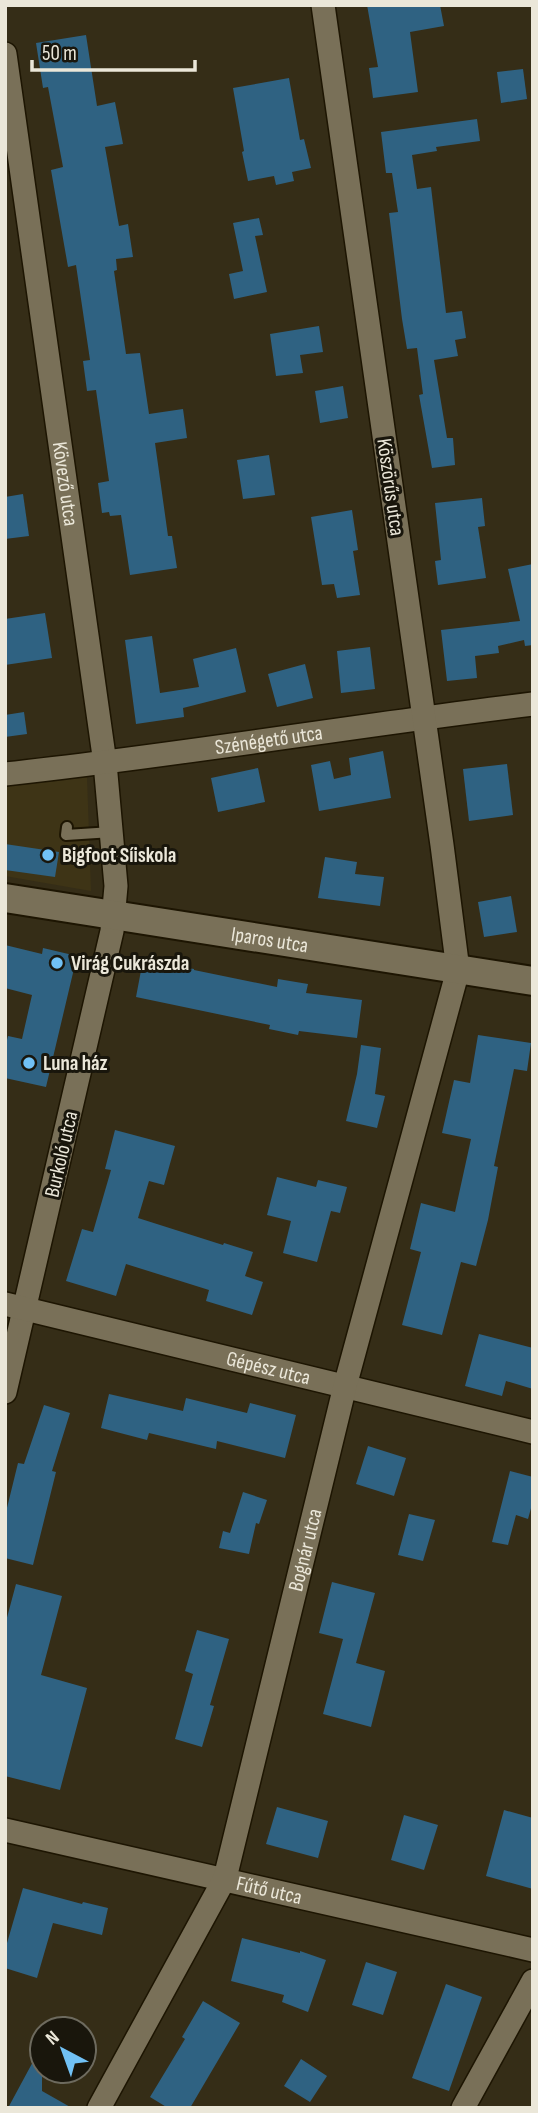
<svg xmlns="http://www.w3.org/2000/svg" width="538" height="2113" viewBox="0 0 538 2113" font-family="'Sofia Sans Condensed',sans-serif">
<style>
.built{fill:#3e3416}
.building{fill:#2f6282}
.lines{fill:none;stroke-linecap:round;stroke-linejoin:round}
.service-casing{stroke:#1d1502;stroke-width:14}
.minor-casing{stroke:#1d1502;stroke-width:26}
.tertiary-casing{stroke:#1d1502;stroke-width:32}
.service{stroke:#797058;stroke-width:10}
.minor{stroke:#797058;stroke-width:23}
.tertiary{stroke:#797058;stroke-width:28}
.poi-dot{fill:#71c1f5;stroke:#19160c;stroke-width:2.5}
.labels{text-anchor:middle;stroke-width:6;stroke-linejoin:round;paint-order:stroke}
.street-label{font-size:21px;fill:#ebe7d9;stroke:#19160c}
.poi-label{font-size:21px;font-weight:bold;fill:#ebe7d9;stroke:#19160c;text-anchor:start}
</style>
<rect width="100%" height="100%" fill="#352d17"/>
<polygon class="built" points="87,777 91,891 5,876 5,786"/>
<g class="building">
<polygon points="367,5 440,5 444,26 410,32 418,92 373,98 369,68 378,67"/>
<polygon points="86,35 97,106 115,102 123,144 105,147 119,226 128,224 133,257 116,259 117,270 114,271 126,354 140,353 149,414 183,409 187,438 155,443 168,536 172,536 177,568 130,575 121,515 110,516 109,512 102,513 98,483 109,481 96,390 87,391 83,361 90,360 76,265 68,267 51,170 63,167 48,87 43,88 36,43"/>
<polygon points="523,69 527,99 501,103 497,72"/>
<polygon points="289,78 300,140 304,139 311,168 292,172 294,181 276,185 274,176 248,181 242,152 244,151 233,88"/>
<polygon points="477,119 480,141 436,147 437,151 412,155 417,189 431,187 446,313 462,311 466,338 455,340 458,356 434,360 447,438 453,438 455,465 432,468 419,395 423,394 417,348 407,349 402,319 389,213 398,212 392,173 386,173 381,132"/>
<polygon points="259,218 263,235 255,236 267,292 234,299 229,274 243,271 233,223"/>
<polygon points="319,326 323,352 300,355 303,373 276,376 270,334"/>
<polygon points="343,386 348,418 320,423 315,391"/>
<polygon points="269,455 275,495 243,499 237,460"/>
<polygon points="23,494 29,536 5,539 5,497"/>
<polygon points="482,498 485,526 478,527 486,578 438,585 435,561 441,560 435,503"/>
<polygon points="352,510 358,550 353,551 360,595 337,598 334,584 322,585 311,517"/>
<polygon points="533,564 533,645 525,646 524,640 498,646 499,653 475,656 477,678 447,681 441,630 520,621 508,569"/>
<polygon points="45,613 52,658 5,665 5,619"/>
<polygon points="152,636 160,693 199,687 193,659 236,648 246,692 183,708 184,717 136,724 125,640"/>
<polygon points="370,647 375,689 341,693 337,651"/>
<polygon points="305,664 313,698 277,707 268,674"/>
<polygon points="24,712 27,734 5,737 5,715"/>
<polygon points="383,751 391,798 319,811 311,765 330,761 334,779 351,775 349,758"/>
<polygon points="507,764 513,815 469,821 463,769"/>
<polygon points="258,768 265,802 218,812 211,778"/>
<polygon points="5,844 59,852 55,877 5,870"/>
<polygon points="325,857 357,862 355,874 384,877 380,906 318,898"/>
<polygon points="511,896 517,932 484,937 478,902"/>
<polygon points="5,945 42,954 43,948 77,956 46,1087 5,1078 5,1048 8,1036 22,1039 32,995 5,988"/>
<polygon points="143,960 194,969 194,970 277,987 278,979 308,984 306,993 362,1000 357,1038 299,1031 298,1035 269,1029 270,1025 136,997"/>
<polygon points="478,1035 531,1043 527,1071 514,1069 494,1166 498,1167 488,1220 476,1266 461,1262 442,1335 402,1325 421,1252 410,1249 421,1203 455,1212 471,1139 442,1133 454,1080 470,1083"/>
<polygon points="361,1045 381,1048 375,1094 385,1096 377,1128 346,1121 357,1074"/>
<polygon points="115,1130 175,1146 164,1185 149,1181 138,1218 223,1245 224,1243 253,1252 245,1276 263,1282 252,1315 206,1301 209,1290 126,1264 116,1296 66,1281 82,1229 93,1232 111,1170 105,1169"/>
<polygon points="277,1177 316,1187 318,1180 347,1187 340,1213 331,1211 317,1262 283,1253 291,1221 267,1215"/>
<polygon points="479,1334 533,1348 533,1389 506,1381 502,1396 465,1386"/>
<polygon points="109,1394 183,1411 186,1398 247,1413 250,1403 296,1415 285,1458 217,1441 216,1449 149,1433 147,1440 101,1428"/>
<polygon points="44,1405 70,1413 52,1471 56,1472 33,1565 5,1558 5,1516 18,1463 24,1464"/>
<polygon points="368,1446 406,1458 394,1496 356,1484"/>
<polygon points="510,1471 533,1477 533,1501 528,1519 516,1515 508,1545 492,1542"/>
<polygon points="243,1492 267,1500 259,1524 256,1523 249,1554 219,1548 223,1531 230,1533"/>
<polygon points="409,1514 435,1520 423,1561 398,1555"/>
<polygon points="332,1582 375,1593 356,1663 385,1671 371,1727 323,1714 343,1639 319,1633"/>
<polygon points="16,1584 62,1596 41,1675 87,1688 60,1790 5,1776 5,1625"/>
<polygon points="197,1630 229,1639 210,1705 214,1706 202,1747 175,1739 193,1674 185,1671"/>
<polygon points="277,1807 328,1821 318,1858 266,1844"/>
<polygon points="504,1810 533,1818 533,1889 486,1876"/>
<polygon points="404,1815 438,1825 424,1870 391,1860"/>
<polygon points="23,1888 82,1904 83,1902 108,1908 102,1935 53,1923 37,1978 5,1968 5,1950"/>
<polygon points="242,1938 300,1953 300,1951 326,1960 308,2012 282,2002 284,1995 231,1981"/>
<polygon points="366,1962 397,1972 383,2015 352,2005"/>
<polygon points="446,1984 482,1997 449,2091 412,2078"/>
<polygon points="203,2001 240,2023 190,2108 168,2108 150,2097 185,2039 182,2037"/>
<polygon points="42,2045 42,2091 72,2108 8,2108"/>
<polygon points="301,2059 327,2076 310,2102 284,2086"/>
</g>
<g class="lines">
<g class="service-casing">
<polyline id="service" points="67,827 66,835 112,832"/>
</g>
<g class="minor-casing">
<g id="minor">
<path id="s1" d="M 5,54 L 105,763 L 116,886 L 112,931 L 5,1392"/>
<path id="s2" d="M 5,774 C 182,755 356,725 533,704"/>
<path id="s3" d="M 5,1304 L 533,1432"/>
<path id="s4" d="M 5,1830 L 533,1950"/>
<path id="s5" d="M 99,2108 L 225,1878 L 345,1386 L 458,970 L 442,845 L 323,5"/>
<polyline points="463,2108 533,1981"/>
</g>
</g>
<g class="tertiary-casing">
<g id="tertiary">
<path id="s6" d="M 5,898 L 533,981"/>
</g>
</g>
<use href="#service" class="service"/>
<use href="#minor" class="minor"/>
<use href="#tertiary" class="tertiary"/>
</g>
<g class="poi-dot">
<circle cx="48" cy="855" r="7"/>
<circle cx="57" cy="963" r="7"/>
<circle cx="29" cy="1063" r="7"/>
</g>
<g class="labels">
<g class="street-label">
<text dy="7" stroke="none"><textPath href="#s1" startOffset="434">Kövező utca</textPath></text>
<text transform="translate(391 487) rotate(82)" y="7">Köszörűs utca</text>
<text dy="7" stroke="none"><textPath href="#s2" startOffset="266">Szénégető utca</textPath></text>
<text dy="7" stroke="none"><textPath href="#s6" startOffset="268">Iparos utca</textPath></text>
<text transform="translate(61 1154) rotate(-77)" y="7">Burkoló utca</text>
<text dy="7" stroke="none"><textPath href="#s3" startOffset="271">Gépész utca</textPath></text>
<text dy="7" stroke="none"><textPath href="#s5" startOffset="600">Bognár utca</textPath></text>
<text dy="7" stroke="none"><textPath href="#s4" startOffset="271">Fűtő utca</textPath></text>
</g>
<g class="poi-label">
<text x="62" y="862">Bigfoot Síiskola</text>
<text x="71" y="970">Virág Cukrászda</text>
<text x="43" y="1070">Luna ház</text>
</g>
</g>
<rect width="538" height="2113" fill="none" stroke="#ebe7d9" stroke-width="14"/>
<g transform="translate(63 2050) rotate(319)"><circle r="33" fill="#19160c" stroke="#6d6a5e" stroke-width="2"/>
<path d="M0-5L12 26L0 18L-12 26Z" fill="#71c1f5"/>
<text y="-10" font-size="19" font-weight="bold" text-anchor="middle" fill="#ebe7d9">N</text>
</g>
<path d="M32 60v10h163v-10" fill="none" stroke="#ebe7d9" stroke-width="3.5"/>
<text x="42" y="60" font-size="21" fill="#ebe7d9" stroke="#19160c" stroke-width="5" paint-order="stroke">50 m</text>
</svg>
